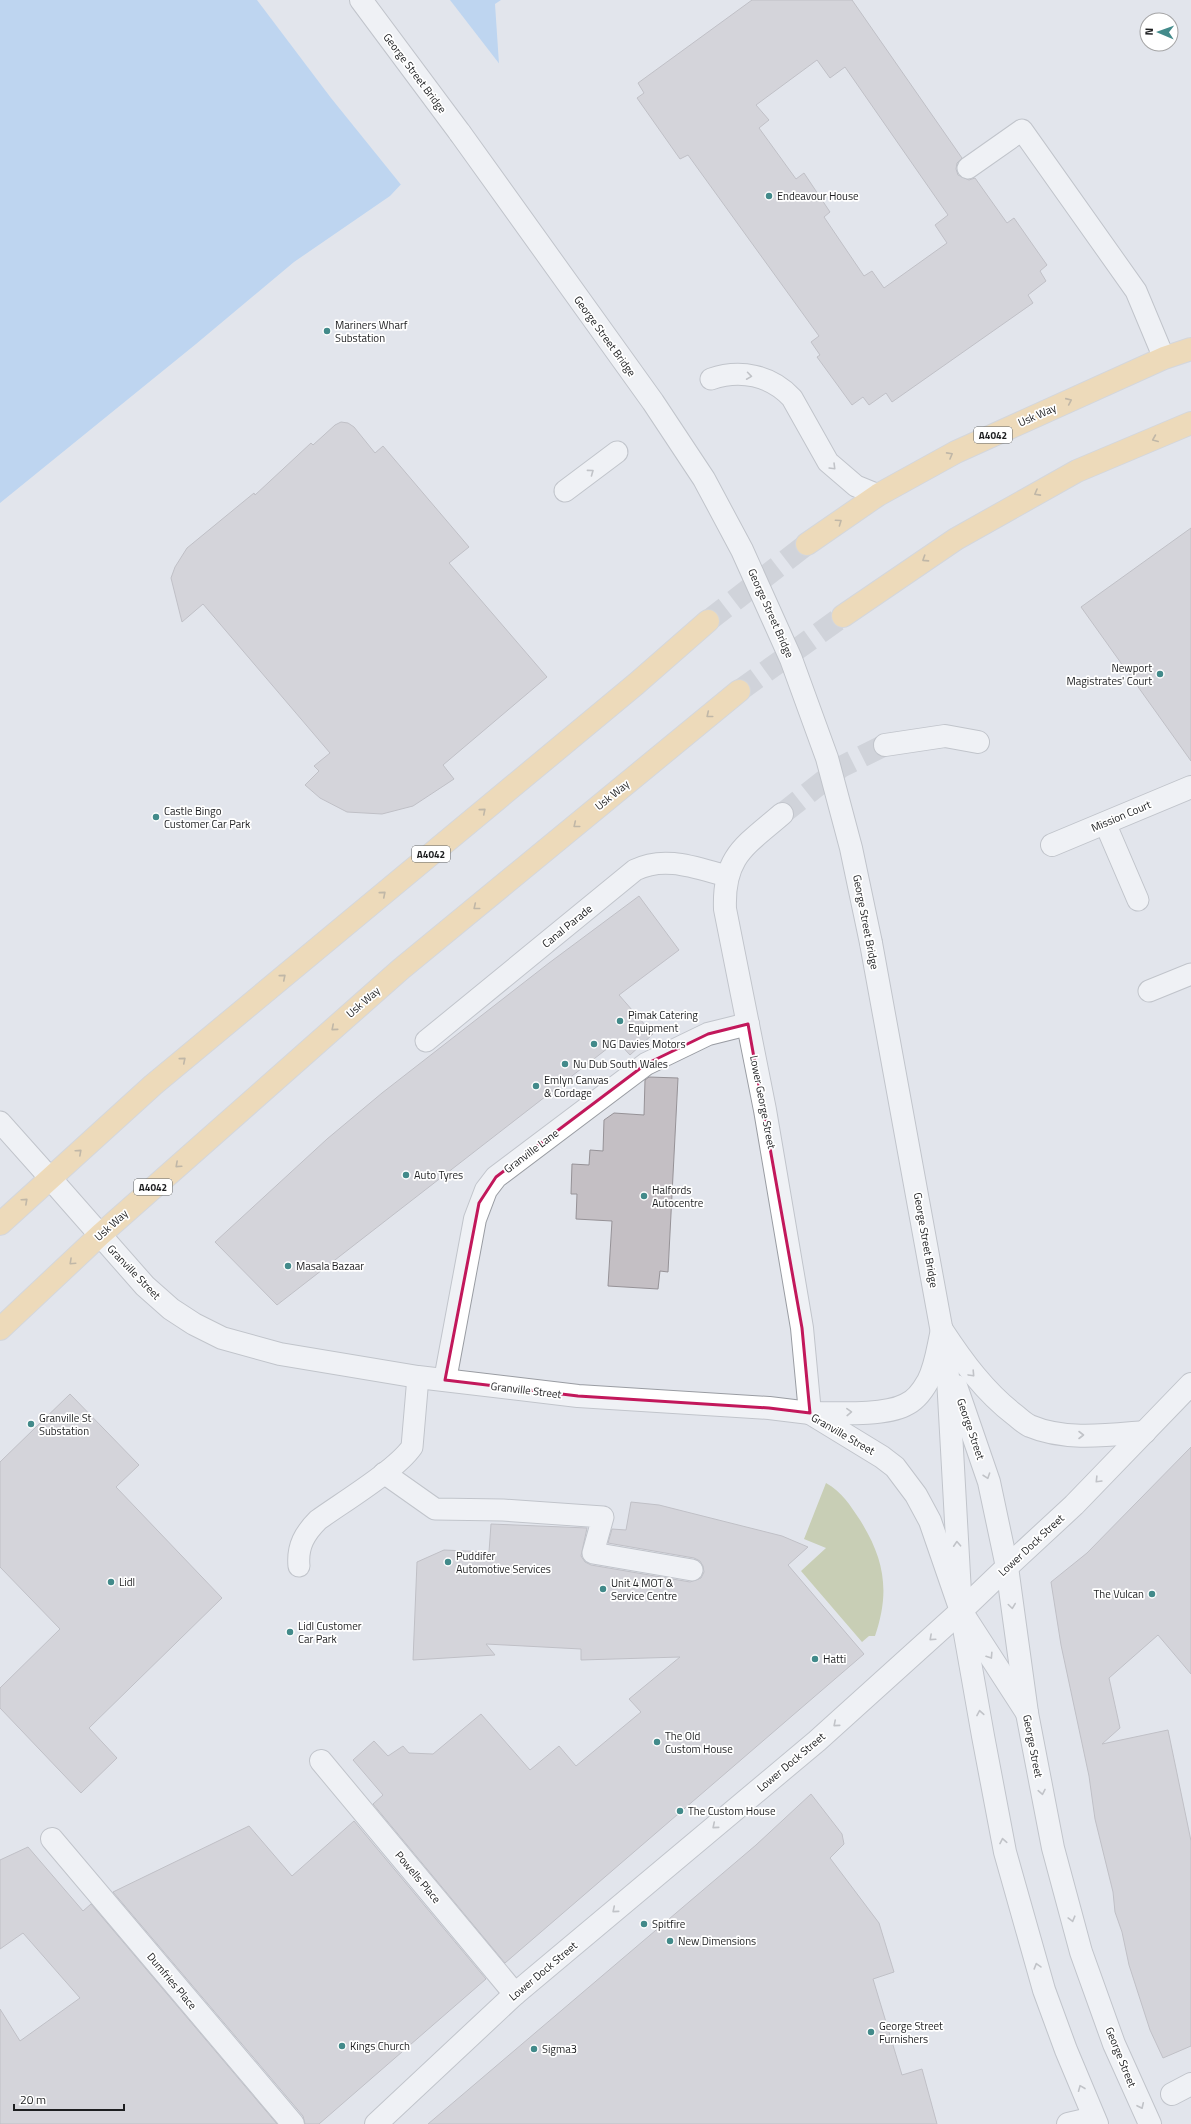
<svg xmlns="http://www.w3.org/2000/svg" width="1191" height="2124" viewBox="0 0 1191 2124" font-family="'Titillium Web',sans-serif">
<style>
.forest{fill:#a8b271}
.water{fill:#92c1f4}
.pier{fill:#e2e5ec}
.building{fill:#c4bfc4;stroke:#969297;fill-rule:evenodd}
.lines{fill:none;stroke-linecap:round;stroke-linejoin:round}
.minor-tunnel{stroke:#bbbdc3;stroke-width:22;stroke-dasharray:22 11;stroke-linecap:butt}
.primary-tunnel{stroke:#bbbdc3;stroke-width:22;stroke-dasharray:22 11;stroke-linecap:butt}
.service-casing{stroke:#999ca2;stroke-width:23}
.minor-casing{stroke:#999ca2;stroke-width:24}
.tertiary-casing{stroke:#999ca2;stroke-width:24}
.secondary-casing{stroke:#999ca2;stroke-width:24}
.primary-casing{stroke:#c4c4c5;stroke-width:24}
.service{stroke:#fff;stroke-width:21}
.minor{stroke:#fff;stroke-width:22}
.tertiary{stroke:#fff;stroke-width:22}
.secondary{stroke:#fff;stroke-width:22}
.primary{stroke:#fbcd7d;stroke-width:22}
.secondary-bridge-casing{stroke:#999ca2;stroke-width:24;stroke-linecap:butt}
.secondary-bridge{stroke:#fff;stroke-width:22}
.oneway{stroke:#999a9b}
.oneway2{stroke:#977e53}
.marked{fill:none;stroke:#c2185b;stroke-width:3;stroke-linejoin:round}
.poi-dot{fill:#428a8a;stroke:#fff;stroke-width:1.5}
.labels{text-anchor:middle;stroke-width:3.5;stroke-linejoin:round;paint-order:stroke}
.shield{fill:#fff;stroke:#616263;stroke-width:1}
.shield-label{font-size:10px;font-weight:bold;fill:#1d1e20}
.street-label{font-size:11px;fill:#1d1e20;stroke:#fff}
.poi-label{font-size:11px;fill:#1d1e20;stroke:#fff;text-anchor:start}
</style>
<rect width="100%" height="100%" fill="#e2e5ec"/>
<path class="forest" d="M 826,1483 C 842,1492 850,1505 860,1520 C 885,1560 890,1592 875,1636 L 869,1636 L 862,1642 L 801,1571 L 826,1548 L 804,1539 Z"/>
<polygon class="water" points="0,0 501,0 495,4 500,79 390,196 294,262 196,344 0,503"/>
<polygon class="pier" points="257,0 450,0 501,66 502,81 402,186 331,98"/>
<g class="building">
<path d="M 752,0 L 852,0 L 962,158 L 957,163 L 956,169 L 958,175 L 969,180 L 975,178 L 1007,223 L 1014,218 L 1047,265 L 1040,271 L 1046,281 L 1028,295 L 1033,303 L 892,402 L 886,393 L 869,405 L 863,397 L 852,405 L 817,357 L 820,355 L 811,342 L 819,336 L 688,155 L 680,159 L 637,98 L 644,93 L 638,83 ZM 817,60 L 830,78 L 845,67 L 948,215 L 935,225 L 947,243 L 884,288 L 872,271 L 864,276 L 824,217 L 830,212 L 804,173 L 796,179 L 759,128 L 769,120 L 756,105 Z"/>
<polygon points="341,422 348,423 354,427 375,453 383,446 469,547 449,563 547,677 443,765 454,779 413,806 382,814 347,812 320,798 305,785 319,771 314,766 330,753 203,604 182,622 171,578 175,567 187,548 254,493 255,495 311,443 313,445 335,425"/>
<polygon points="1191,528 1191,761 1081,607"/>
<polygon points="639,896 679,950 619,995 653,1034 630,1055 617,1041 277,1305 215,1242 327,1139 382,1093 549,963"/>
<polygon points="649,1077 678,1078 668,1272 660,1271 658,1289 608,1286 612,1221 576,1219 577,1194 571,1194 572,1164 589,1165 590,1150 603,1151 604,1120 614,1113 644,1115 645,1080"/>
<polygon points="70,1394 139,1465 116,1487 222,1598 89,1728 117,1758 81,1793 0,1708 0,1688 60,1629 0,1567 0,1462"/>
<polygon points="1191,1447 1191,1674 1158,1635 1109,1678 1120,1728 1102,1744 1168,1730 1191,1841 1191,2046 1163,2058 1150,2030 1129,1965 1122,1932 1115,1912 1113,1892 1095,1819 1089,1776 1061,1645 1051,1582 1087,1553"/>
<polygon points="631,1502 659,1505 782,1536 808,1547 788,1565 864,1654 505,1963 373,1804 383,1795 353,1760 374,1741 388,1756 403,1746 409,1753 433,1754 481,1714 530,1770 559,1746 576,1766 641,1712 629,1699 680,1657 581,1660 581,1649 486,1644 495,1655 413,1660 417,1562 444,1550 489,1552 491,1524 587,1528 581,1556 585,1562 591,1565 690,1582 701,1578 704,1572 703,1566 700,1561 694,1558 608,1543 612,1529 626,1530"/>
<polygon points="811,1794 842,1834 844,1844 830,1858 879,1923 894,1972 873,1979 902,2075 922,2069 937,2124 428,2124 756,1845"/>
<polygon points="354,1821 486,1979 319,2124 305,2124 303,2116 113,1892 249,1826 292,1876"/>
<polygon points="28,1847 83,1911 91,1904 277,2124 0,2124 0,2009 20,2041 80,1998 23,1933 0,1949 0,1860"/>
</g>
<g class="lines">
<polyline class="minor-tunnel" points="782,814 841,767 885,745"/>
<g class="primary-tunnel">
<polyline points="708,621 807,544"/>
<polyline points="739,691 843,616"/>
</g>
<g class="service-casing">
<g id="service">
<polyline points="968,168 1022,130 1136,291 1164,358"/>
<path d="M 711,379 C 740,369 771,375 792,398 L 828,462 L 856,486 L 878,495"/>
<polyline points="565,491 617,452"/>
<polyline points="1105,823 1138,900"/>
<polyline points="1149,991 1191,974"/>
<path d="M 426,1041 L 635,870 C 665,855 696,868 727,876"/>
<polyline points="0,1122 50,1178"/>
<polyline points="384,1473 435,1509 503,1510 603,1517 593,1553 692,1570"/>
<path d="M 299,1566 C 297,1546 305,1533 318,1520 C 343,1502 396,1470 412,1447 L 418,1377"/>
</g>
</g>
<g class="minor-casing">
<g id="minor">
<polyline points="885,745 945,736 978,742"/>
<path d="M 782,814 C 745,846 723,856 725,909 L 765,1110 L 802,1328 L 810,1413"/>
<polyline points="1052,845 1191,787"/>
<polyline points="445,1380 475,1219 486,1190 496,1177 646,1064 708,1034 748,1024"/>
<polyline points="321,1761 515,1994"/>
<polyline points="52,1839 293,2124"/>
<polyline points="1172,2094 1191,2084"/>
<polyline points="376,2124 515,1994 817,1741 961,1611 1007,1567"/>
<polyline points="1068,2124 1094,2118"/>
</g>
</g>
<g class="tertiary-casing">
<g id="tertiary">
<polyline points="50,1178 145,1286 171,1309 194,1324 222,1338 280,1354 418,1377 578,1396 769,1408 810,1413 882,1457 895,1467 916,1495 930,1521 961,1611 1027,1713"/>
<path d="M 942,1330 C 963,1362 985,1392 1015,1415 C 1020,1419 1025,1424 1030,1426 C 1065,1441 1108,1435 1145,1432"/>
<path d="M 810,1413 C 835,1413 884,1416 905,1405 C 915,1401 923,1390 928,1381 C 936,1366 938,1347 942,1330"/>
<polyline points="1007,1567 1074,1505 1191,1384"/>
</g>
</g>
<g class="secondary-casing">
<g id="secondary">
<polyline points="361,0 460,133"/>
<polyline points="871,943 947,1360 961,1611 983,1736 1005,1852 1044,1990 1066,2050 1097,2124"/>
<polyline points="956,1386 989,1482 1007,1567 1027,1713 1053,1848 1081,1952 1114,2044 1150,2124"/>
</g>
</g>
<g class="primary-casing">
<g id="primary">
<polyline points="807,544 878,495 956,452 1164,358 1191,349"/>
<polyline points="843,616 956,539 1077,471 1191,423"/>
<polyline points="0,1224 153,1085 636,684 708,621"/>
<polyline points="0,1329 100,1235 401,969 739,691"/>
</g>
</g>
<use href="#service" class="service"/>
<use href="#minor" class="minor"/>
<use href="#tertiary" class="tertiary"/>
<use href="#secondary" class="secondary"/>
<use href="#primary" class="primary"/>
<g class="secondary-bridge-casing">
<polyline id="secondary-bridge" points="460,133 653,402 704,479 742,550 791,659 827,758 851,848 871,943"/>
</g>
<use href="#secondary-bridge" class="secondary-bridge"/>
</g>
<defs><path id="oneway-chevron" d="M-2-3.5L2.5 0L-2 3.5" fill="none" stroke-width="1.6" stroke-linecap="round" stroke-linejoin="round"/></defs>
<g class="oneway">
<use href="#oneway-chevron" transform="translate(749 376) rotate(8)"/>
<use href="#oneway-chevron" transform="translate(833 467) rotate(45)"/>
<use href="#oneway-chevron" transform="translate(591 472) rotate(-36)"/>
<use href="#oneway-chevron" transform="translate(972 1374) rotate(47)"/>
<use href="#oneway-chevron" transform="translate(849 1412) rotate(-2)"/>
<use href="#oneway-chevron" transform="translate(1081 1435)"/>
<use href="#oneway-chevron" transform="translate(987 1476) rotate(71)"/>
<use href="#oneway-chevron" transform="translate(1098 1480) rotate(134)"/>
<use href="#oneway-chevron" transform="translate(957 1544) rotate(-93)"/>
<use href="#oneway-chevron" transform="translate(1012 1606) rotate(82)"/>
<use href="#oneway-chevron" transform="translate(932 1638) rotate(138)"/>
<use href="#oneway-chevron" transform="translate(990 1656) rotate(57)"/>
<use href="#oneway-chevron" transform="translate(980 1713) rotate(-100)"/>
<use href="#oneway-chevron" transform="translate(836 1724) rotate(139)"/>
<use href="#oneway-chevron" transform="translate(1042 1792) rotate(79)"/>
<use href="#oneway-chevron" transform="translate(715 1826) rotate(140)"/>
<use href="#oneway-chevron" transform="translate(1003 1841) rotate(-101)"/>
<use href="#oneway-chevron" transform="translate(615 1910) rotate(140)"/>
<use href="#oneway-chevron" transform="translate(1072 1919) rotate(75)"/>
<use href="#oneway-chevron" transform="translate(1037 1966) rotate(-106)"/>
<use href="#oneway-chevron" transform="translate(1081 2088) rotate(-112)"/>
<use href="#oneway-chevron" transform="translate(1141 2106) rotate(65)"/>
</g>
<g class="oneway2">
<use href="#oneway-chevron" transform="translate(1069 401) rotate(-24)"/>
<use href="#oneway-chevron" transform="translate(1155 439) rotate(157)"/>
<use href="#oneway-chevron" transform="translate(950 455) rotate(-29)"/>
<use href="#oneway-chevron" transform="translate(1037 493) rotate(151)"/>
<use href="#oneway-chevron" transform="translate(839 522) rotate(-35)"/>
<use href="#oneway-chevron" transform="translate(925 559) rotate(147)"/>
<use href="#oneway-chevron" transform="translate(709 715) rotate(141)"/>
<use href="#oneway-chevron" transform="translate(483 811) rotate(-40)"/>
<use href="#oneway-chevron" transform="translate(576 825) rotate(141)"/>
<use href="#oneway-chevron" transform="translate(383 894) rotate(-40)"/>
<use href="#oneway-chevron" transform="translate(476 907) rotate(141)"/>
<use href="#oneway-chevron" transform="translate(283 977) rotate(-40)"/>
<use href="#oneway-chevron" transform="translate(334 1028) rotate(139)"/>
<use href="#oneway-chevron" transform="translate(183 1060) rotate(-40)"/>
<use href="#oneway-chevron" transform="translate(79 1152) rotate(-42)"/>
<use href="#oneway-chevron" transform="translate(178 1165) rotate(138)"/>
<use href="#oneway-chevron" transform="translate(25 1201) rotate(-42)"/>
<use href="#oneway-chevron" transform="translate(72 1262) rotate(137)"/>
</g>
<path d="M0 0H1191V2124H0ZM 748,1024 L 802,1328 L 810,1413 L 769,1408 L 578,1396 L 445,1380 L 479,1203 L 496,1177 L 646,1064 L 708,1034 Z" fill="#e2e5ec" fill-opacity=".55" fill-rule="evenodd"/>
<path class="marked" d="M 748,1024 L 802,1328 L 810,1413 L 769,1408 L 578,1396 L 445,1380 L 479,1203 L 496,1177 L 646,1064 L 708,1034 Z"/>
<g class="poi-dot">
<circle cx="769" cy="196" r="4"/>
<circle cx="327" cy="331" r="4"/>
<circle cx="1160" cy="674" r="4"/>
<circle cx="156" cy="817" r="4"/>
<circle cx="620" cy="1021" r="4"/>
<circle cx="594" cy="1044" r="4"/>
<circle cx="565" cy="1064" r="4"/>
<circle cx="536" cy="1086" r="4"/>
<circle cx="406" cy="1175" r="4"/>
<circle cx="644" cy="1196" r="4"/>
<circle cx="288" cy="1266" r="4"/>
<circle cx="31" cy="1424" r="4"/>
<circle cx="448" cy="1562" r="4"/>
<circle cx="111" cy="1582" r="4"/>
<circle cx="603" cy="1589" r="4"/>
<circle cx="1152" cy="1594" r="4"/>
<circle cx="290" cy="1632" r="4"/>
<circle cx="815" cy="1659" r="4"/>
<circle cx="657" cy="1742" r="4"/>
<circle cx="680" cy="1811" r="4"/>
<circle cx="644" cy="1924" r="4"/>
<circle cx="670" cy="1941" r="4"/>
<circle cx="871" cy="2032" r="4"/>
<circle cx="342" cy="2046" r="4"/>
<circle cx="534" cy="2049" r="4"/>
</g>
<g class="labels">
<g class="shield">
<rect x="974" y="427" width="38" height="16" rx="3"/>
<rect x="412" y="846" width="38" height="16" rx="3"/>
<rect x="134" y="1179" width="38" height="16" rx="3"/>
</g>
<g class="shield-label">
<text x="993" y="439">A4042</text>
<text x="431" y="858">A4042</text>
<text x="153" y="1191">A4042</text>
</g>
<g class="street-label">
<text transform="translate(415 73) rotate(53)" y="4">George Street Bridge</text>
<text transform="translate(605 336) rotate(54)" y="4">George Street Bridge</text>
<text transform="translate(1037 415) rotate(-24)" y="4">Usk Way</text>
<text transform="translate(771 613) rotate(66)" y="4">George Street Bridge</text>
<text transform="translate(612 795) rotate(-39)" y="4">Usk Way</text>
<text transform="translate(1121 816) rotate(-23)" y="4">Mission Court</text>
<text transform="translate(866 922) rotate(79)" y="4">George Street Bridge</text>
<text transform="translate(567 926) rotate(-39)" y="4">Canal Parade</text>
<text transform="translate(363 1002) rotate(-41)" y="4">Usk Way</text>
<text transform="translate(763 1102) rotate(79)" y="4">Lower George Street</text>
<text transform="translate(531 1151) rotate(-37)" y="4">Granville Lane</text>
<text transform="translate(111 1225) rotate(-42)" y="4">Usk Way</text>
<text transform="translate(926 1240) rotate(80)" y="4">George Street Bridge</text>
<text transform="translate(134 1272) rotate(46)" y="4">Granville Street</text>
<text transform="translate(526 1390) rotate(7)" y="4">Granville Street</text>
<text transform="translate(971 1429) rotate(71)" y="4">George Street</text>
<text transform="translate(843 1434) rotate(30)" y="4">Granville Street</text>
<text transform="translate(1031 1545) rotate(-43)" y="4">Lower Dock Street</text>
<text transform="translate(1033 1746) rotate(79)" y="4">George Street</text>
<text transform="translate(791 1762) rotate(-40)" y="4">Lower Dock Street</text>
<text transform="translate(418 1877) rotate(50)" y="4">Powells Place</text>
<text transform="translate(543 1971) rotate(-40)" y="4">Lower Dock Street</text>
<text transform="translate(172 1981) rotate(50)" y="4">Dumfries Place</text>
<text transform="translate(1121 2057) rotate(68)" y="4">George Street</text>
</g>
<g class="poi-label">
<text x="777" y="200">Endeavour House</text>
<text x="335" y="329">Mariners Wharf<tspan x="335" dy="13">Substation</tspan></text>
<text x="1152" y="672" text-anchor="end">Newport<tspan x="1152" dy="13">Magistrates' Court</tspan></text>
<text x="164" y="815">Castle Bingo<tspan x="164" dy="13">Customer Car Park</tspan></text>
<text x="628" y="1019">Pimak Catering<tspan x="628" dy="13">Equipment</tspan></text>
<text x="602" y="1048">NG Davies Motors</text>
<text x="573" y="1068">Nu Dub South Wales</text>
<text x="544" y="1084">Emlyn Canvas<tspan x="544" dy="13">&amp; Cordage</tspan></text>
<text x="414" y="1179">Auto Tyres</text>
<text x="652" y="1194">Halfords<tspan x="652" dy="13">Autocentre</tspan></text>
<text x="296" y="1270">Masala Bazaar</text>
<text x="39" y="1422">Granville St<tspan x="39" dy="13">Substation</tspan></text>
<text x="456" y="1560">Puddifer<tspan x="456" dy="13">Automotive Services</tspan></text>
<text x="119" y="1586">Lidl</text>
<text x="611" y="1587">Unit 4 MOT &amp;<tspan x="611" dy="13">Service Centre</tspan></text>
<text x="1144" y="1598" text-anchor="end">The Vulcan</text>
<text x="298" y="1630">Lidl Customer<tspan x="298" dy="13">Car Park</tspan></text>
<text x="823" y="1663">Hatti</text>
<text x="665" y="1740">The Old<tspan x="665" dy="13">Custom House</tspan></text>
<text x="688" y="1815">The Custom House</text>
<text x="652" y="1928">Spitfire</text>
<text x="678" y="1945">New Dimensions</text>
<text x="879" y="2030">George Street<tspan x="879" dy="13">Furnishers</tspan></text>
<text x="350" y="2050">Kings Church</text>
<text x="542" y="2053">Sigma3</text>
</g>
</g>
<g transform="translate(1159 32) rotate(272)"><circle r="19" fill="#ffffff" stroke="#a5a5a6"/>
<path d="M0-3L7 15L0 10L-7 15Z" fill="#428a8a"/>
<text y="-6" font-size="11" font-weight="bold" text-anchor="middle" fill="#1d1e20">N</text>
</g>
<path d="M14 2104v6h110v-6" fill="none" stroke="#1d1e20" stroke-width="2"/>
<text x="20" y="2104" font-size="12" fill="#1d1e20" stroke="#ffffff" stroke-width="3" paint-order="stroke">20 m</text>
</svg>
